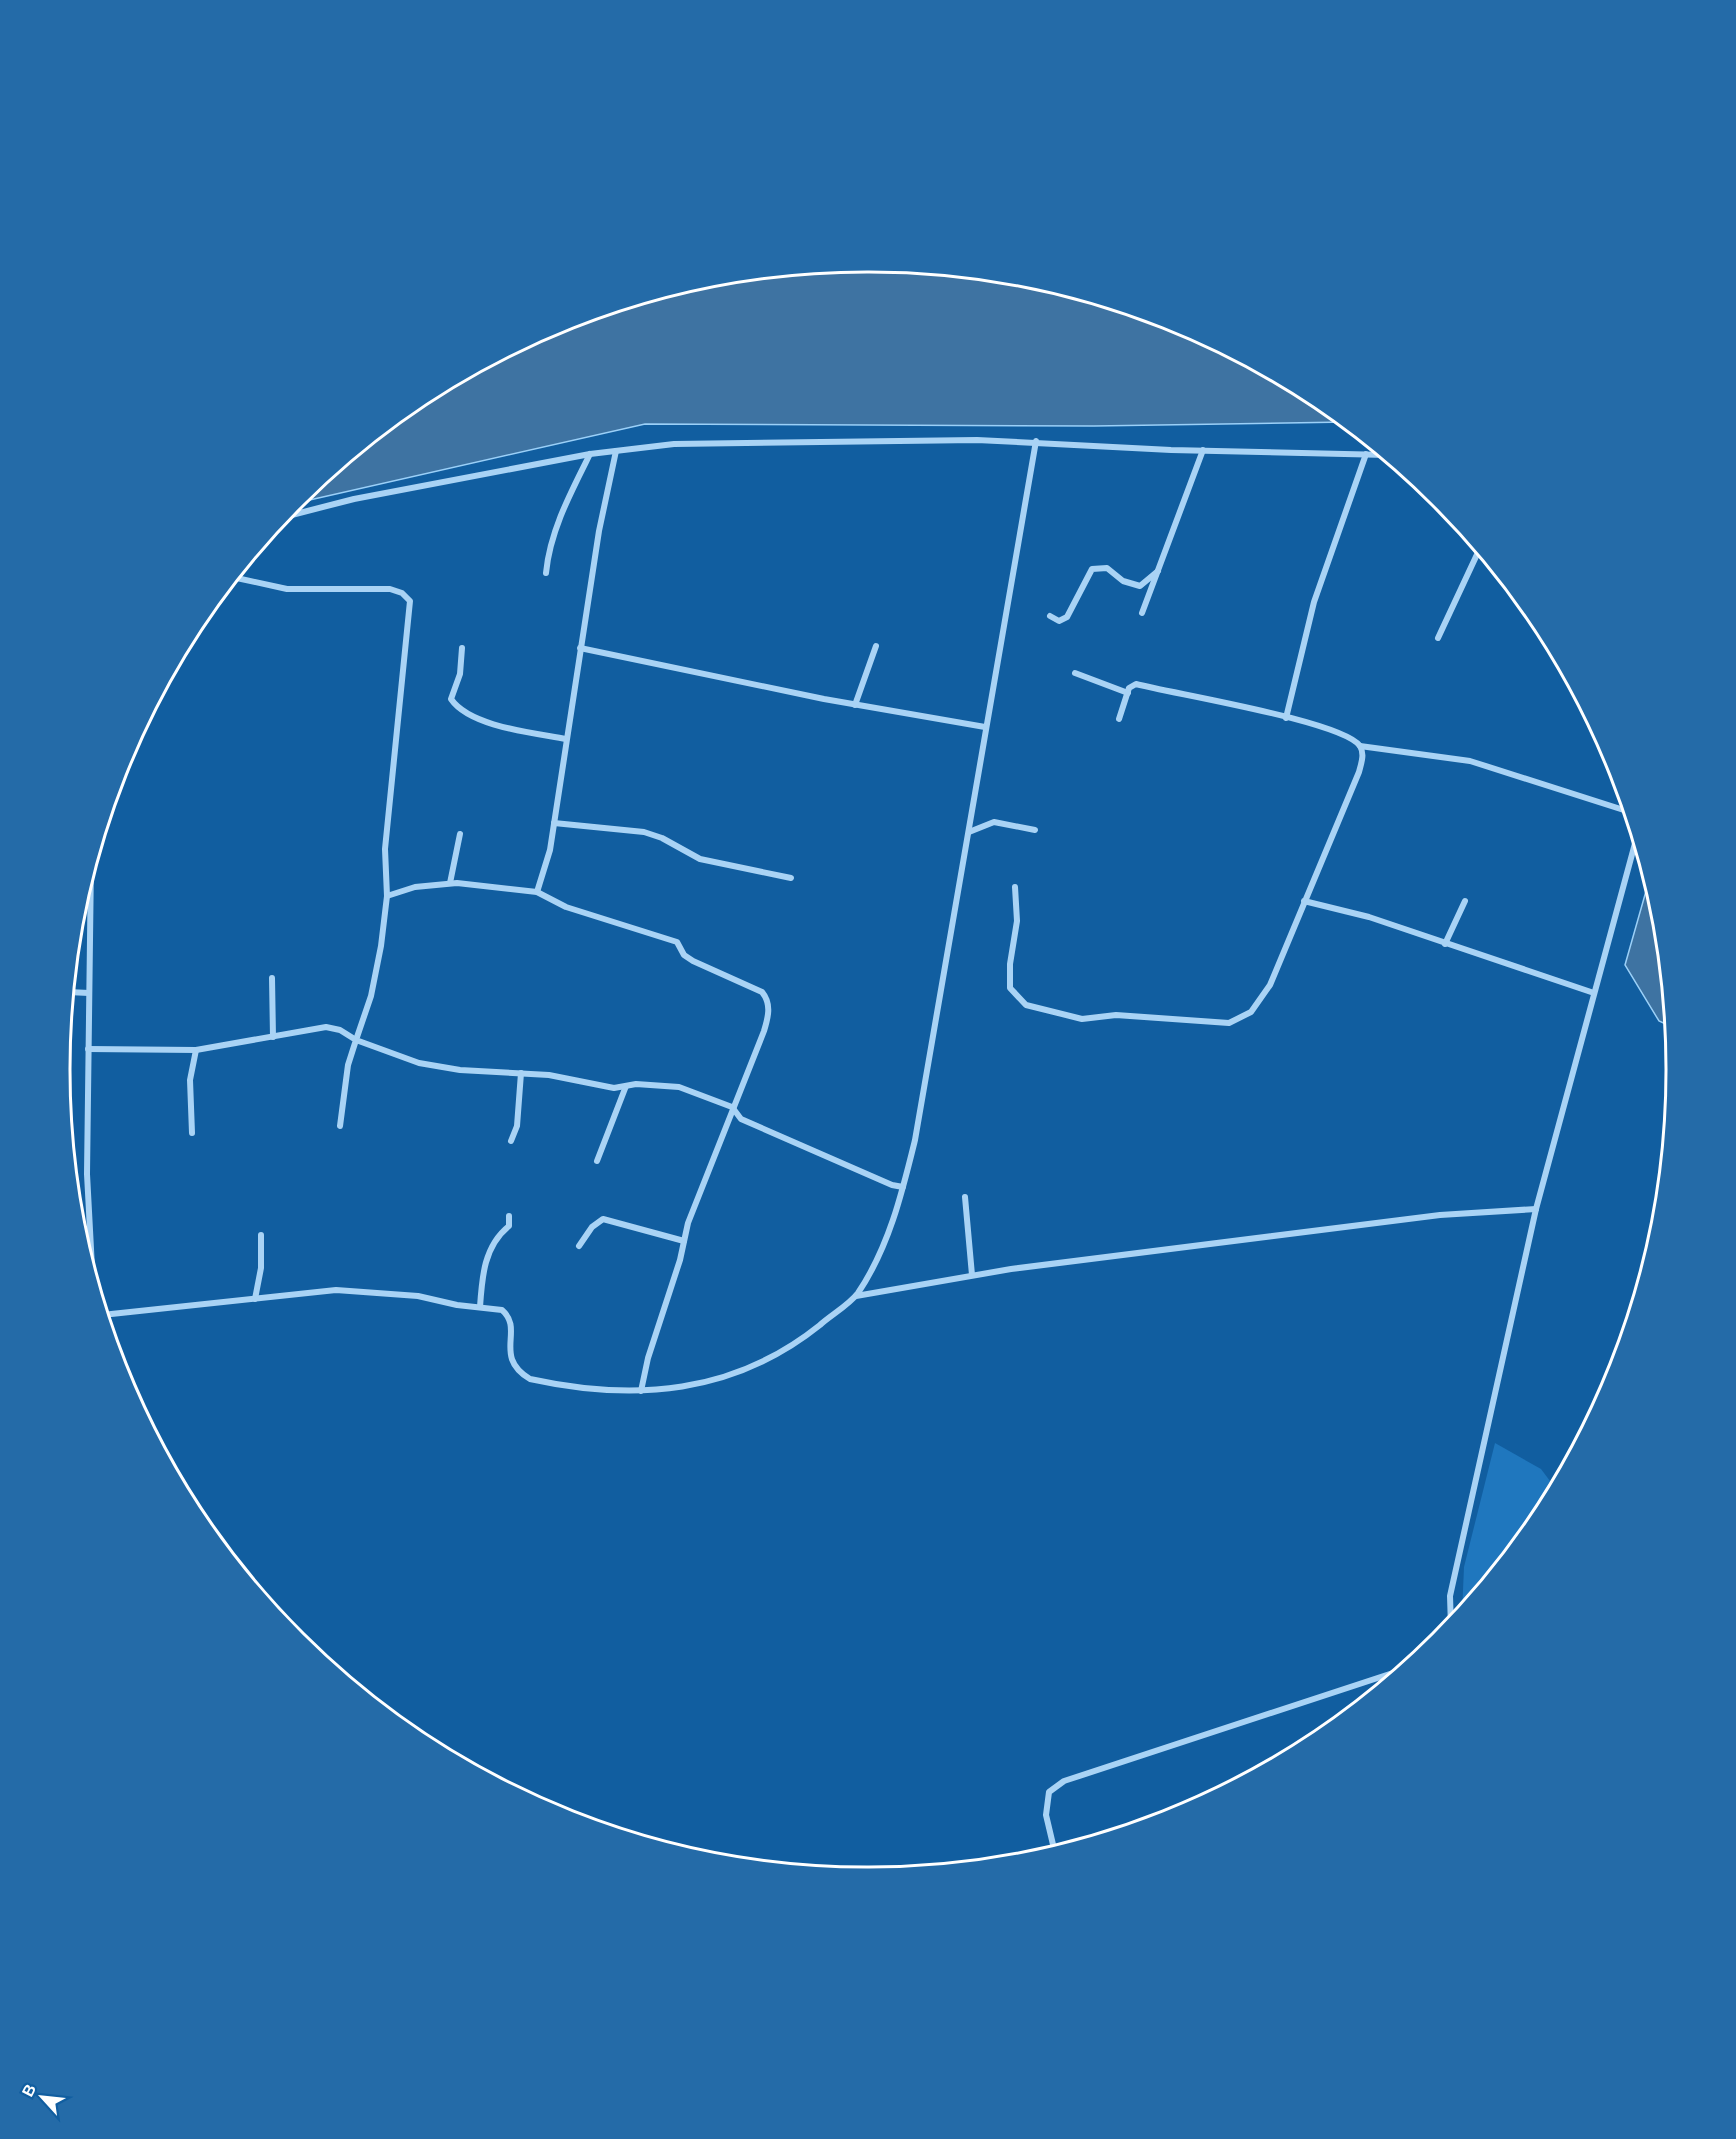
<svg xmlns="http://www.w3.org/2000/svg" width="1736" height="2139" viewBox="0 0 1736 2139" font-family="Arial,sans-serif">
<style>
.green{fill:#1f77be}
.water{fill:#3e73a2;stroke:#9bd0f8;stroke-width:1.5}
.lines{fill:none;stroke-linecap:round;stroke-linejoin:round}
.minor{stroke:#a9d3f5;stroke-width:6}
.rim{fill:none;stroke:#fff;stroke-width:3}
</style>
<rect width="100%" height="100%" fill="#115ea0"/>
<polygon class="green" points="1495,1443 1541,1469 1556,1489 1540,1519 1462,1614 1464,1567"/>
<g class="water">
<polygon points="868,262 1026,277 1178,323 1317,398 1346,422 1094,426 645,424 292,504 419,397 559,323 711,277"/>
<polygon points="1650,877 1661,912 1672,1027 1659,1021 1625,965"/>
</g>
<g class="lines">
<g class="minor">
<polyline points="280,518 354,499 590,454 674,444 977,440 1171,450 1387,455"/>
<path d="M 546,573 C 550,531 571,492 590,454"/>
<polyline points="232,577 287,589 390,589 402,593 410,601 385,849 387,896 381,946 371,996 356,1040 419,1063 460,1070 549,1075 614,1088 636,1084 679,1087 732,1107 741,1119 892,1185 903,1187"/>
<polyline points="1142,613 1203,450"/>
<polyline points="1050,616 1059,621 1067,617 1092,569 1107,568 1123,581 1140,586 1158,571"/>
<polyline points="1438,638 1480,548"/>
<path d="M 462,648 L 460,674 L 451,699 C 470,727 535,733 566,739"/>
<polyline points="580,648 824,699 985,727"/>
<polyline points="1075,673 1128,693"/>
<polyline points="855,705 876,646"/>
<polyline points="1286,718 1314,602 1366,454"/>
<polyline points="1360,746 1470,761 1630,812"/>
<polyline points="554,823 644,832 662,838 700,859 791,878"/>
<polyline points="969,832 994,822 1035,830"/>
<polyline points="91,862 87,1174 93,1286"/>
<polyline points="450,883 460,834"/>
<path d="M 1015,887 L 1017,921 L 1010,964 L 1010,988 L 1026,1005 L 1082,1019 L 1116,1015 L 1229,1023 L 1251,1012 L 1270,985 L 1359,772 C 1361,764 1365,754 1360,746 C 1342,721 1174,694 1136,684 L 1129,688 L 1119,719"/>
<polyline points="537,892 550,850 599,531 616,451"/>
<path d="M 387,896 L 415,887 L 457,883 L 537,892 L 566,907 L 677,942 L 684,955 L 693,961 L 762,992 C 772,1004 768,1018 764,1031 L 688,1223 L 680,1260 L 648,1358 L 641,1391"/>
<polyline points="1304,901 1369,917 1594,993"/>
<polyline points="1445,944 1465,901"/>
<polyline points="272,978 273,1037"/>
<polyline points="68,992 89,993"/>
<polyline points="88,1049 196,1050 326,1027 340,1030 356,1040 348,1065 340,1126"/>
<polyline points="192,1133 190,1080 196,1050"/>
<polyline points="511,1141 517,1126 521,1073"/>
<polyline points="597,1161 626,1086"/>
<polyline points="965,1197 972,1275"/>
<polyline points="579,1246 592,1227 603,1219 684,1241"/>
<polyline points="856,1296 1011,1269 1440,1215 1536,1209"/>
<polyline points="255,1299 261,1268 261,1235"/>
<path d="M 480,1307 C 482,1277 484,1246 509,1226 L 509,1216"/>
<path d="M 102,1315 L 336,1290 L 418,1296 L 457,1305 L 502,1310 C 525,1330 492,1356 530,1379 C 635,1402 734,1394 820,1325 C 831,1315 849,1305 858,1293 C 889,1247 902,1193 915,1140 L 1036,441"/>
<polyline points="1451,1627 1450,1596 1536,1209 1637,836"/>
<polyline points="1055,1853 1046,1815 1049,1792 1064,1781 1405,1669"/>
</g>
</g>
<path d="M0 0H1736V2139H0ZM867 272H869A797 797 0 0 1 1666 1069V1070A797 797 0 0 1 869 1867H867A797 797 0 0 1 70 1070V1069A797 797 0 0 1 867 272Z" fill="#246ba8" fill-rule="evenodd"/>
<path class="rim" d="M867 272H869A797 797 0 0 1 1666 1069V1070A797 797 0 0 1 869 1867H867A797 797 0 0 1 70 1070V1069A797 797 0 0 1 867 272Z"/>
<g transform="translate(42 2097) rotate(297)" stroke="#115ea0" stroke-width="4.5" paint-order="stroke">
<path d="M0-4.5L10 22L0 15L-10 22Z" fill="#ffffff"/>
<text y="-9" font-size="16" font-weight="bold" text-anchor="middle" fill="#ffffff">B</text>
</g>
</svg>
